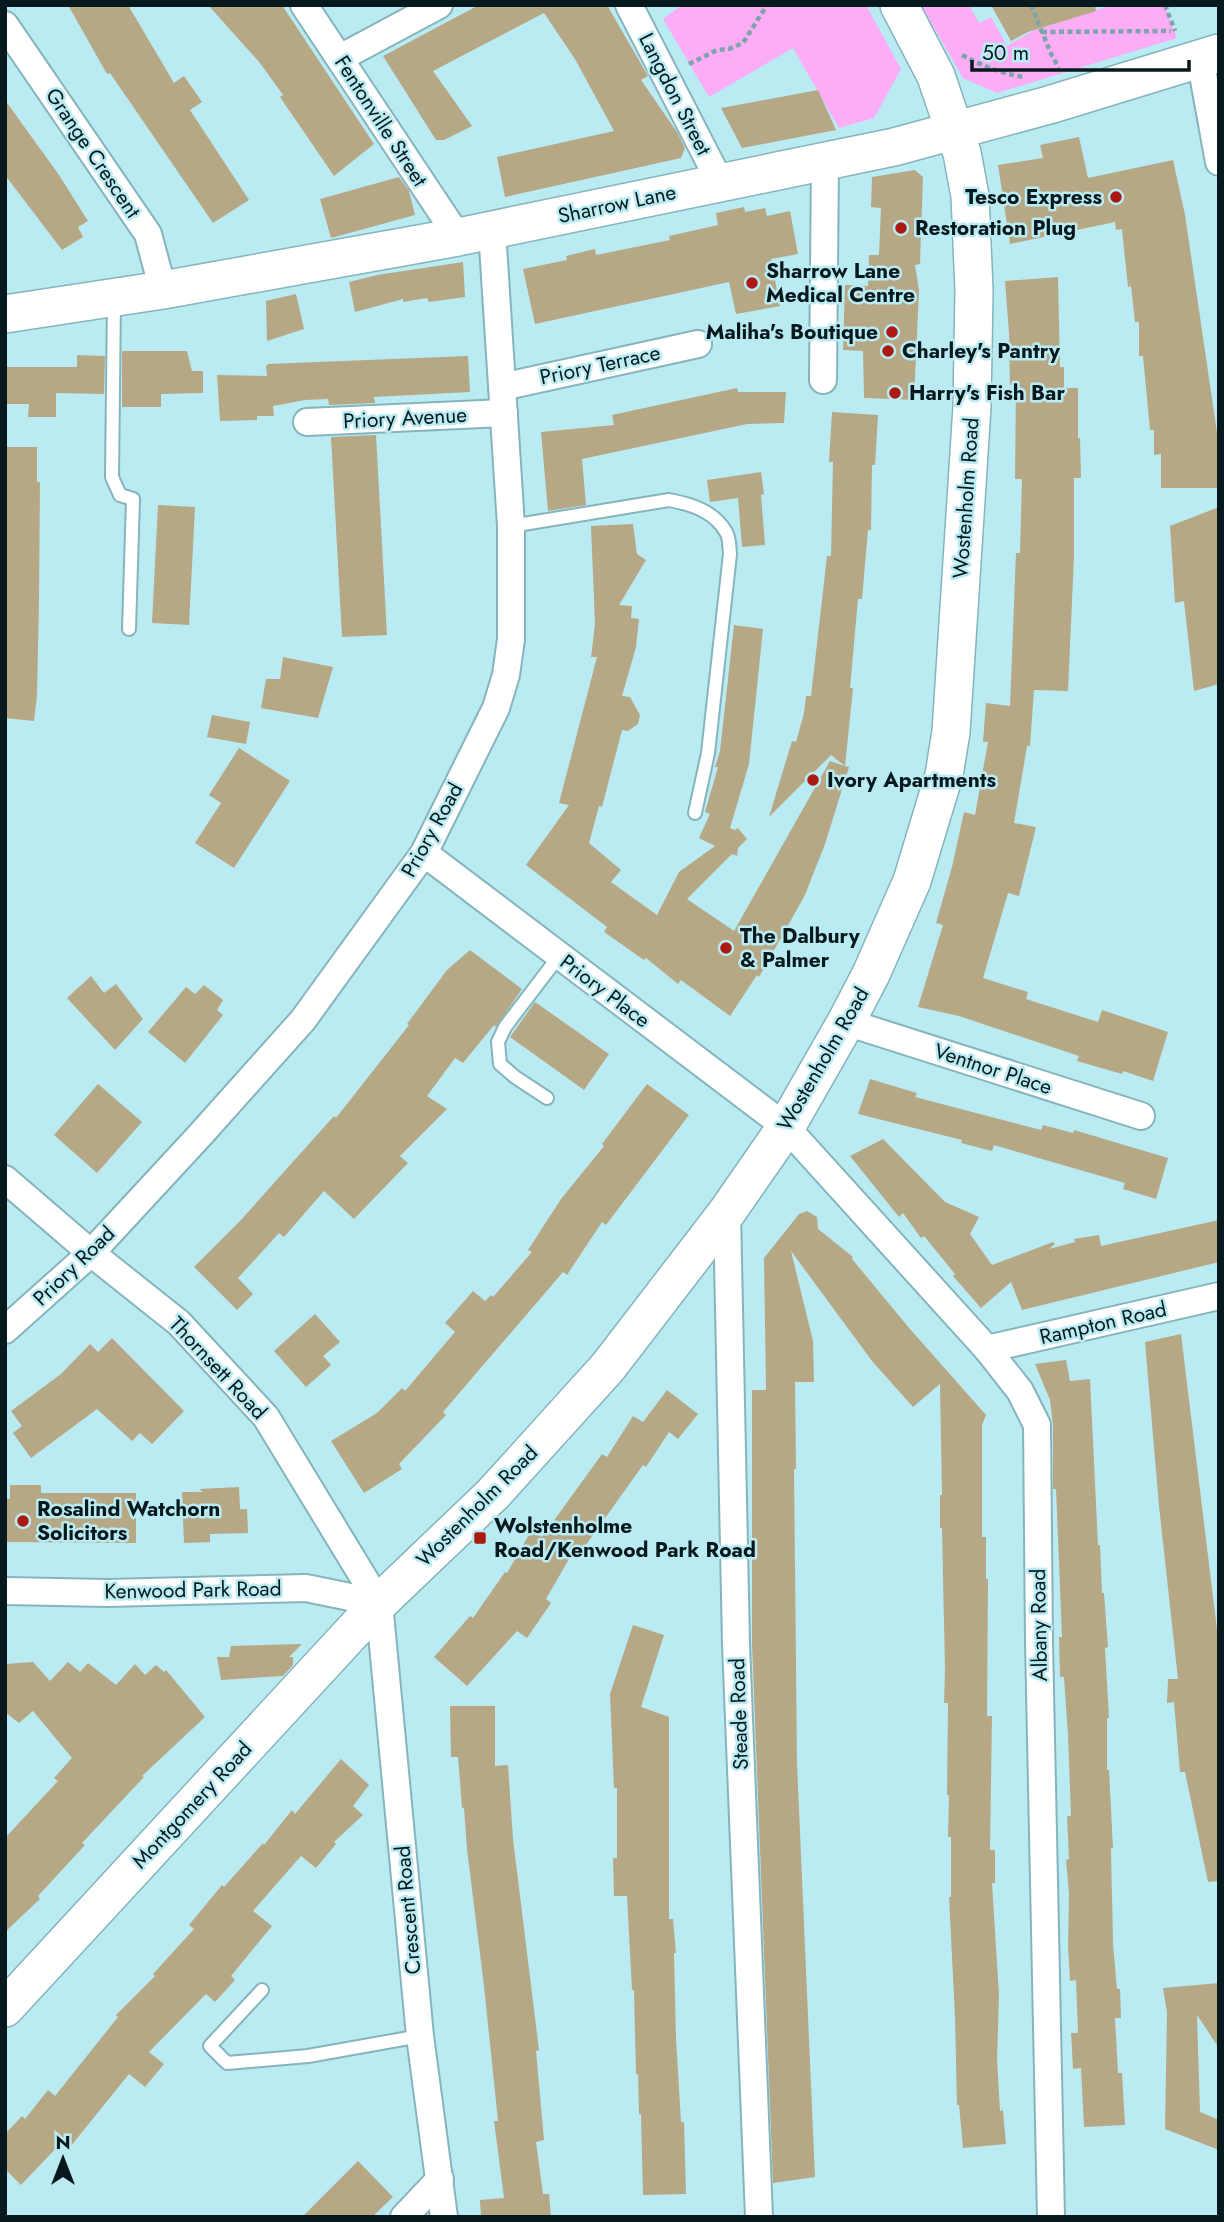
<svg xmlns="http://www.w3.org/2000/svg" width="1224" height="2222" viewBox="0 0 1224 2222" font-family="Jost,sans-serif">
<style>
.green{fill:#fcadf6}
.building{fill:#b6a885}
.lines{fill:none;stroke-linecap:round;stroke-linejoin:round}
.lane-casing{stroke:#85b4bc;stroke-width:16}
.street-casing{stroke:#85b4bc;stroke-width:30}
.secondary-casing{stroke:#85b4bc;stroke-width:40}
.path{stroke:#7da4aa;stroke-width:4.5;stroke-dasharray:5 3.5;stroke-linecap:butt}
.lane{stroke:#fff;stroke-width:12}
.street{stroke:#fff;stroke-width:26}
.secondary{stroke:#fff;stroke-width:37}
.poi-dot{fill:#aa1912;stroke:#baebf3;stroke-width:2.5}
.labels{text-anchor:middle;stroke-width:5;stroke-linejoin:round;paint-order:stroke}
.street-label{font-size:21px;fill:#07191c;stroke:#baebf3}
.poi-label{font-size:21px;font-weight:bold;fill:#07191c;stroke:#baebf3;text-anchor:start}
</style>
<rect width="100%" height="100%" fill="#baebf3"/>
<g class="green">
<polygon points="682,5 866,5 901,69 874,118 839,128 793,48 709,97 663,19"/>
<polygon points="921,5 969,5 979,23 991,17 1007,46 1033,31 1113,5 1165,5 1177,38 997,93 963,78"/>
</g>
<g class="building">
<polygon points="68,5 128,5 174,83 184,76 202,102 190,110 249,200 213,223 110,73 107,74"/>
<polygon points="208,5 282,5 374,144 334,176 280,97 283,95 260,63"/>
<polygon points="479,5 607,5 648,76 641,80 677,132 685,148 681,158 505,197 497,157 614,131 575,59 544,13 433,71 472,126 444,140 436,140 383,56"/>
<polygon points="991,5 1095,5 1096,11 1028,32 1011,41"/>
<polygon points="818,90 836,130 742,148 721,108"/>
<polygon points="5,100 59,175 88,221 78,227 83,237 62,250 5,175"/>
<polygon points="1079,137 1088,178 1173,160 1185,215 1219,446 1219,488 1161,488 1161,454 1154,455 1154,430 1150,430 1143,356 1139,356 1139,322 1135,322 1131,286 1128,287 1122,229 1116,230 1115,222 1010,244 998,165 1043,158 1040,145"/>
<polygon points="915,170 923,177 920,264 915,265 919,290 914,400 864,398 863,351 843,350 845,285 868,286 869,255 879,255 881,208 871,207 872,177"/>
<polygon points="399,177 409,191 415,215 331,238 320,199"/>
<polygon points="744,207 745,212 765,208 767,216 790,211 798,254 771,259 780,306 736,314 729,282 535,324 523,269 567,260 566,256 595,249 596,255 670,240 669,236 718,225 716,213"/>
<polygon points="463,262 465,297 429,302 427,298 403,302 403,299 355,312 349,282 377,275"/>
<polygon points="1058,277 1060,367 1064,367 1064,388 1078,388 1078,438 1080,438 1081,478 1074,478 1074,556 1068,691 1034,690 1030,746 1027,746 1014,823 1036,827 1019,896 1008,893 983,978 1028,992 1026,999 1098,1022 1102,1010 1168,1032 1153,1081 1123,1071 1122,1074 1077,1061 1079,1056 959,1016 918,1007 943,925 936,923 952,867 964,812 975,815 988,742 983,742 986,703 1010,706 1016,553 1020,553 1022,479 1015,479 1016,385 1010,385 1009,333 1005,281"/>
<polygon points="296,294 304,329 267,341 266,301"/>
<polygon points="122,351 187,351 192,371 203,371 203,393 161,394 161,407 122,407"/>
<polygon points="77,355 105,356 104,394 56,393 56,417 28,417 29,404 5,404 5,367 77,367"/>
<polygon points="468,356 470,392 374,397 375,403 329,405 328,399 305,400 273,406 274,416 257,416 257,420 220,421 217,375 267,376 266,366 268,364"/>
<polygon points="737,388 738,392 786,392 784,423 747,424 582,459 586,505 548,511 541,432 614,425 612,415"/>
<polygon points="832,412 878,415 875,465 872,465 871,530 868,530 862,599 858,599 850,688 853,688 845,766 849,767 825,844 805,895 759,977 757,975 730,1016 681,980 678,984 646,958 644,960 604,932 607,927 526,865 569,805 559,803 597,657 591,657 595,624 591,526 633,524 637,554 646,560 619,605 632,606 631,618 639,619 636,647 622,696 630,697 640,715 638,724 628,731 622,730 602,807 599,806 589,843 621,870 611,882 657,915 679,872 715,846 699,838 710,814 705,812 718,767 715,767 720,751 734,625 763,629 749,764 730,828 735,830 738,828 747,839 738,848 737,856 732,854 687,899 734,931 830,761 845,766 831,755 769,817 792,741 796,742 804,713 806,696 811,696 827,556 831,556 833,462 829,462"/>
<polygon points="376,435 387,635 342,637 331,437"/>
<polygon points="5,447 37,447 37,482 40,482 39,600 37,695 34,721 5,718"/>
<polygon points="761,472 764,494 761,495 765,545 742,547 738,498 710,502 707,480"/>
<polygon points="158,505 195,507 189,625 152,623"/>
<polygon points="1219,507 1219,684 1194,691 1184,601 1175,603 1170,526"/>
<polygon points="283,657 333,667 318,718 261,708 266,679 280,679"/>
<polygon points="212,715 250,722 246,744 207,737"/>
<polygon points="239,748 290,781 234,868 195,843 221,803 209,795"/>
<polygon points="470,950 522,989 496,1027 494,1025 463,1063 455,1058 427,1096 447,1109 400,1156 408,1163 354,1219 324,1191 284,1237 279,1233 238,1278 253,1294 237,1310 194,1267 240,1221 334,1116 336,1118 409,1025 407,1024 447,970"/>
<polygon points="91,976 104,993 116,984 143,1019 115,1050 67,998"/>
<polygon points="204,985 223,1000 217,1010 223,1015 185,1063 148,1032 186,987 195,994"/>
<polygon points="535,1002 609,1054 584,1090 510,1037"/>
<polygon points="870,1079 917,1093 915,1097 1041,1130 1043,1125 1073,1133 1074,1130 1168,1158 1156,1199 1123,1189 1125,1183 994,1145 992,1151 961,1143 962,1140 858,1114"/>
<polygon points="98,1084 142,1122 97,1173 54,1135"/>
<polygon points="647,1084 689,1115 606,1225 602,1222 567,1275 563,1272 443,1412 446,1415 399,1464 402,1469 364,1493 331,1441 377,1413 402,1388 405,1391 455,1332 445,1323 473,1291 485,1301 491,1295 493,1297 532,1252 528,1250 561,1199 604,1146 602,1144"/>
<polygon points="883,1139 945,1202 979,1217 970,1234 992,1265 1053,1242 1055,1244 1049,1249 1075,1242 1074,1239 1099,1235 1101,1246 1219,1220 1219,1262 1022,1310 1011,1282 981,1308 953,1276 955,1274 924,1236 921,1238 903,1213 899,1217 850,1156"/>
<polygon points="807,1211 817,1217 818,1229 853,1257 852,1259 910,1329 986,1415 982,1425 982,1537 986,1537 986,1579 988,1579 987,1716 992,1716 990,1850 995,1850 995,1883 992,1883 999,1995 997,2059 1000,2111 1003,2110 1006,2144 963,2148 959,2105 957,2105 955,2017 949,1897 951,1897 951,1837 948,1837 949,1795 947,1795 948,1703 944,1703 945,1671 942,1528 940,1528 940,1495 942,1495 940,1384 913,1407 872,1361 791,1251 813,1341 814,1382 795,1382 796,1469 794,1469 797,1763 815,2177 773,2183 752,1644 752,1390 766,1390 764,1258 799,1214"/>
<polygon points="315,1314 340,1342 323,1356 331,1365 306,1387 274,1351"/>
<polygon points="1181,1334 1219,1646 1219,1881 1208,1882 1185,1772 1180,1772 1174,1702 1167,1703 1168,1679 1178,1679 1159,1506 1145,1342"/>
<polygon points="112,1338 184,1411 152,1444 140,1433 132,1441 97,1409 31,1458 13,1433 22,1426 11,1411 61,1374 90,1344 98,1352"/>
<polygon points="1066,1360 1070,1381 1090,1379 1098,1545 1100,1545 1102,1593 1104,1593 1108,1647 1105,1648 1109,1718 1107,1718 1107,1770 1109,1770 1113,1848 1111,1848 1113,1944 1117,1989 1120,1989 1121,2018 1115,2018 1118,2073 1122,2073 1125,2125 1084,2127 1081,2068 1073,2069 1071,2033 1078,2033 1076,1980 1070,1981 1068,1946 1069,1893 1066,1860 1069,1859 1067,1816 1071,1816 1068,1735 1064,1677 1060,1677 1059,1637 1062,1637 1056,1489 1053,1489 1053,1425 1050,1400 1035,1364"/>
<polygon points="667,1390 698,1414 678,1439 669,1432 646,1467 643,1465 583,1549 577,1545 546,1599 551,1603 527,1638 517,1631 467,1686 434,1657 470,1616 473,1618 505,1572 507,1573 531,1531 542,1537 602,1454 607,1457 633,1416 643,1422"/>
<polygon points="10,1485 41,1485 41,1493 136,1493 136,1543 5,1542 5,1499 10,1499"/>
<polygon points="239,1487 240,1509 247,1509 248,1533 210,1534 210,1542 184,1543 182,1492 203,1492 199,1489"/>
<polygon points="633,1625 664,1635 641,1707 669,1717 669,1919 673,1919 676,1953 674,1953 676,2038 681,2122 684,2122 686,2194 643,2195 641,2114 639,2114 638,2074 636,2074 634,1990 632,1990 627,1896 614,1896 613,1858 617,1858 617,1788 614,1788 610,1694"/>
<polygon points="302,1644 289,1657 293,1657 293,1665 283,1676 221,1680 217,1657 229,1657 231,1646"/>
<polygon points="33,1662 50,1681 68,1662 80,1672 88,1663 116,1685 135,1664 145,1675 156,1665 164,1672 166,1670 205,1717 142,1776 144,1777 82,1843 85,1845 38,1896 40,1899 5,1932 5,1838 58,1781 54,1778 72,1758 33,1711 19,1723 5,1712 5,1664"/>
<polygon points="450,1706 495,1706 495,1766 508,1765 513,1839 539,2050 536,2051 544,2140 536,2142 543,2194 549,2194 551,2217 481,2217 480,2200 504,2198 494,2121 498,2121 484,1986 467,1849 464,1808 462,1808 458,1757 451,1757"/>
<polygon points="341,1759 369,1785 353,1806 363,1815 334,1842 336,1844 316,1868 301,1856 253,1911 272,1926 231,1976 235,1980 215,2002 206,1994 149,2052 164,2064 145,2087 129,2074 70,2147 63,2141 21,2185 5,2169 5,2134 22,2116 25,2119 48,2090 55,2096 118,2017 116,2015 155,1976 153,1974 194,1929 189,1925 222,1885 224,1887 263,1843 264,1845 292,1810 295,1814"/>
<polygon points="1219,1983 1219,2048 1197,2015 1200,2112 1219,2120 1219,2150 1165,2129 1167,2013 1163,1988"/>
<polygon points="358,2161 393,2197 372,2217 302,2217"/>
</g>
<g class="lines">
<g class="lane-casing">
<g id="lane">
<polyline points="114,300 112,477 120,495 133,499 129,629"/>
<path d="M 511,526 L 669,500 C 691,504 714,511 726,532 C 730,538 729,547 730,554 L 708,753 L 695,813"/>
<polyline points="547,1098 515,1077 500,1064 498,1042 505,1027 559,956"/>
<polyline points="262,1990 210,2046 227,2063 308,2056 420,2036"/>
</g>
</g>
<g class="street-casing">
<g id="street">
<polyline points="304,5 458,237"/>
<polyline points="629,5 720,182"/>
<polyline points="5,25 148,234 163,290"/>
<polyline points="340,58 439,5"/>
<polyline points="1200,58 1219,162"/>
<polyline points="823,380 825,161"/>
<polyline points="502,387 698,344"/>
<polyline points="307,422 504,413"/>
<polyline points="424,853 786,1127 987,1349 1020,1391 1037,1425 1039,1642 1051,2217"/>
<polyline points="846,1022 1141,1116"/>
<polyline points="5,1179 91,1253 179,1323 266,1417 379,1603 420,2036 444,2217"/>
<polyline points="727,1212 736,1644 759,2217"/>
<polyline points="5,1330 91,1253 202,1133 303,1020 424,853 496,708 506,675 511,639 511,526 492,230"/>
<polyline points="987,1349 1219,1296"/>
<polyline points="5,1591 108,1593 306,1588 379,1603"/>
<polyline points="404,2217 440,2179"/>
</g>
</g>
<g class="secondary-casing">
<g id="secondary">
<polyline points="5,314 163,290 458,237 894,147 1049,105 1219,53"/>
<polyline points="5,2008 379,1603 493,1494 608,1367 727,1212 786,1127 846,1022 871,974 912,881 944,775 951,732 972,407 974,290 970,196 962,153 936,76 899,5"/>
</g>
</g>
<g class="path">
<polyline points="1031,5 1052,56 1059,68"/>
<polyline points="1165,5 1175,31"/>
<polyline points="1042,32 1171,31"/>
<path d="M 962,55 C 982,66 1001,73 1023,77"/>
<polyline points="689,64 717,50 729,49 743,43 767,5"/>
</g>
<use href="#lane" class="lane"/>
<use href="#street" class="street"/>
<use href="#secondary" class="secondary"/>
</g>
<g class="poi-dot">
<circle cx="1116" cy="197" r="7"/>
<circle cx="901" cy="228" r="7"/>
<circle cx="752" cy="283" r="7"/>
<circle cx="892" cy="332" r="7"/>
<circle cx="888" cy="351" r="7"/>
<circle cx="895" cy="393" r="7"/>
<circle cx="813" cy="780" r="7"/>
<circle cx="726" cy="948" r="7"/>
<circle cx="23" cy="1521" r="7"/>
<rect x="473" y="1531" width="14" height="14" rx="3.5"/>
</g>
<g class="labels">
<g class="street-label">
<text transform="translate(675 94) rotate(63)" y="7">Langdon Street</text>
<text transform="translate(381 121) rotate(57)" y="7">Fentonville Street</text>
<text transform="translate(93 153) rotate(56)" y="7">Grange Crescent</text>
<text transform="translate(617 204) rotate(-12)" y="7">Sharrow Lane</text>
<text transform="translate(600 365) rotate(-12)" y="7">Priory Terrace</text>
<text transform="translate(405 418) rotate(-3)" y="7">Priory Avenue</text>
<text transform="translate(966 498) rotate(-86)" y="7">Wostenholm Road</text>
<text transform="translate(432 830) rotate(-61)" y="7">Priory Road</text>
<text transform="translate(605 991) rotate(37)" y="7">Priory Place</text>
<text transform="translate(823 1059) rotate(-60)" y="7">Wostenholm Road</text>
<text transform="translate(993 1069) rotate(18)" y="7">Ventnor Place</text>
<text transform="translate(74 1266) rotate(-44)" y="7">Priory Road</text>
<text transform="translate(1103 1323) rotate(-13)" y="7">Rampton Road</text>
<text transform="translate(218 1368) rotate(47)" y="7">Thornsett Road</text>
<text transform="translate(477 1506) rotate(-45)" y="7">Wostenholm Road</text>
<text transform="translate(193 1590) rotate(-1)" y="7">Kenwood Park Road</text>
<text transform="translate(1039 1625) rotate(-91)" y="7">Albany Road</text>
<text transform="translate(739 1714) rotate(-92)" y="7">Steade Road</text>
<text transform="translate(192 1805) rotate(-47)" y="7">Montgomery Road</text>
<text transform="translate(408 1910) rotate(-95)" y="7">Crescent Road</text>
</g>
<g class="poi-label">
<text x="1102" y="204" text-anchor="end">Tesco Express</text>
<text x="915" y="235">Restoration Plug</text>
<text x="766" y="278">Sharrow Lane<tspan x="766" dy="24">Medical Centre</tspan></text>
<text x="878" y="339" text-anchor="end">Maliha's Boutique</text>
<text x="902" y="358">Charley's Pantry</text>
<text x="909" y="400">Harry's Fish Bar</text>
<text x="827" y="787">Ivory Apartments</text>
<text x="740" y="943">The Dalbury<tspan x="740" dy="24">&amp; Palmer</tspan></text>
<text x="37" y="1516">Rosalind Watchorn<tspan x="37" dy="24">Solicitors</tspan></text>
<text x="494" y="1533">Wolstenholme<tspan x="494" dy="24">Road/Kenwood Park Road</tspan></text>
</g>
</g>
<rect width="1224" height="2222" fill="none" stroke="#07191c" stroke-width="14"/>
<g transform="translate(63 2159)" stroke="#baebf3" stroke-width="5" paint-order="stroke">
<path d="M0-5L12 26L0 18L-12 26Z" fill="#07191c"/>
<text y="-10" font-size="19" font-weight="bold" text-anchor="middle" fill="#07191c">N</text>
</g>
<path d="M972 60v10h217v-10" fill="none" stroke="#07191c" stroke-width="3.5"/>
<text x="982" y="60" font-size="21" fill="#07191c" stroke="#baebf3" stroke-width="5" paint-order="stroke">50 m</text>
</svg>
